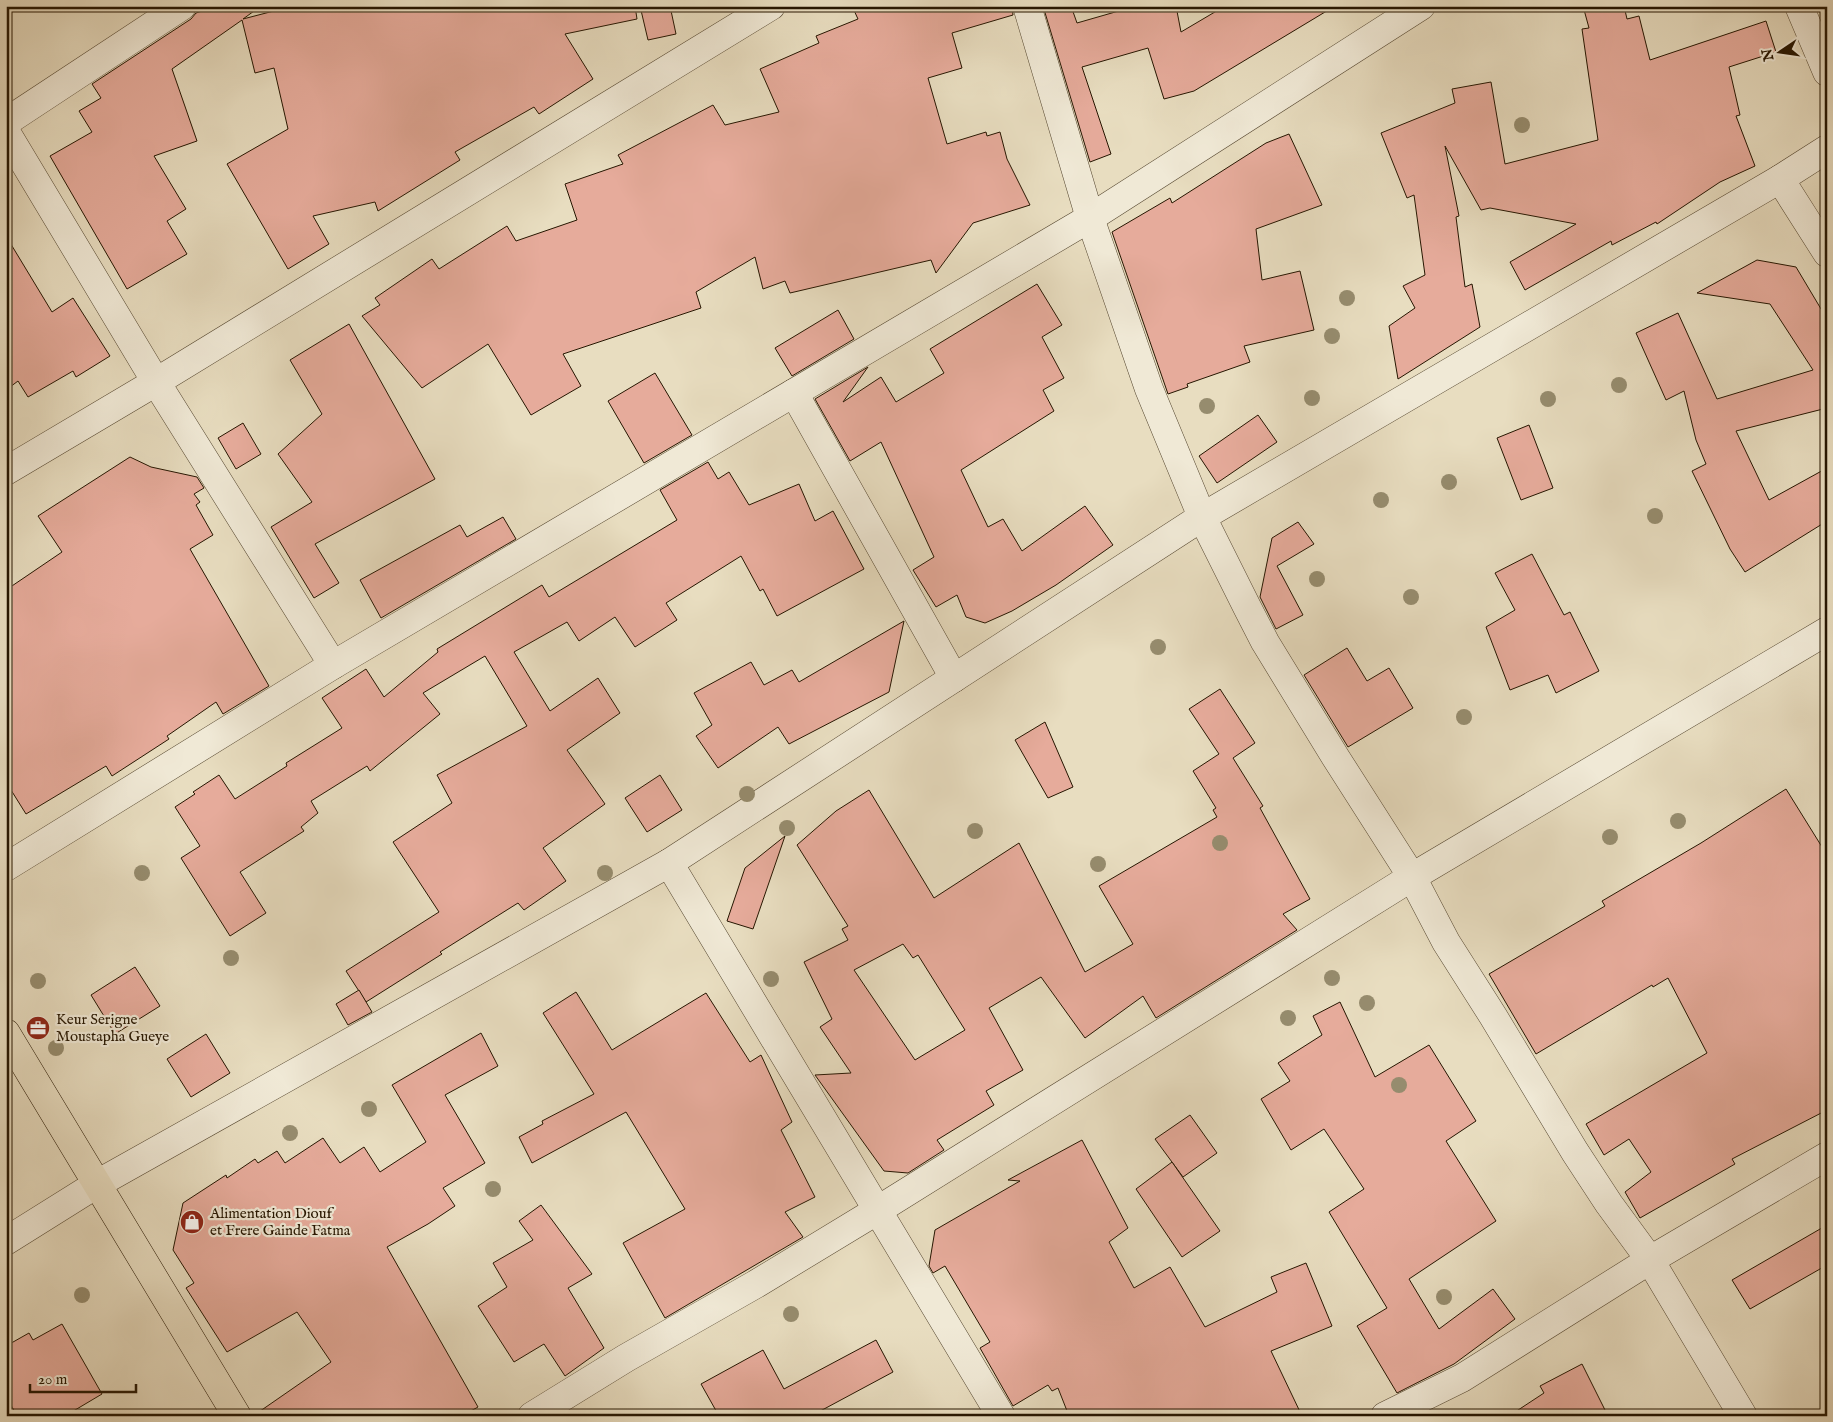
<svg xmlns="http://www.w3.org/2000/svg" width="1833" height="1422" viewBox="0 0 1833 1422" font-family="'IM FELL English',serif">
<style>
.building{fill:#e6ab9b;stroke:#261601;fill-rule:evenodd}
.lines{fill:none;stroke-linecap:round;stroke-linejoin:round}
.minor-casing{stroke:#564831;stroke-width:29}
.major-casing{stroke:#261601;stroke-width:29}
.minor{stroke:#f0e9d6;stroke-width:28}
.major{stroke:#e8ddc0;stroke-width:28}
.tree{fill:#968c6e}
.labels{text-anchor:middle;stroke-width:4.5;stroke-linejoin:round;paint-order:stroke}
.poi-label{font-size:15px;fill:#261601;stroke:#f0e9d6;text-anchor:start}
</style>
<rect width="100%" height="100%" fill="#e8ddc0"/>
<filter id="stains"><feTurbulence type="fractalNoise" baseFrequency=".004" numOctaves="4"/><feColorMatrix values="0 0 0 0 .2 0 0 0 0 .09 0 0 0 0 .02 0 0 0 .5 -.17"/></filter>
<radialGradient id="worn" r=".72"><stop offset=".6" stop-color="#630" stop-opacity="0"/><stop offset="1" stop-color="#630" stop-opacity=".3"/></radialGradient>
<g class="building">
<polygon points="218,6 261,6 243,19 293,6 635,6 637,19 565,34 593,79 539,114 534,107 455,152 460,160 378,211 375,202 313,216 329,244 288,269 227,164 288,129 274,68 255,73 242,20 172,69 197,141 154,156 186,209 167,221 187,254 127,289 50,156 92,132 79,111 101,98 92,84 191,19 196,13"/>
<polygon points="640,6 670,6 676,34 648,40"/>
<polygon points="852,6 1012,6 1013,15 952,33 962,68 928,78 947,144 986,132 987,136 1000,132 1007,159 1030,205 973,223 936,273 931,260 790,293 785,281 763,289 755,257 696,292 701,308 563,354 581,386 531,415 488,344 422,388 362,316 380,305 375,298 432,259 439,269 507,226 516,241 577,220 565,184 623,164 618,155 713,105 725,125 779,112 760,69 819,43 816,36 858,19"/>
<polygon points="1043,6 1071,6 1077,23 1136,6 1176,6 1181,32 1225,6 1335,6 1194,91 1164,99 1148,48 1082,67 1111,154 1090,162"/>
<polygon points="1583,6 1624,6 1627,19 1639,16 1650,60 1766,21 1776,52 1729,67 1740,115 1736,116 1755,166 1720,182 1657,224 1656,222 1612,245 1611,241 1525,290 1510,262 1576,224 1490,208 1481,210 1445,146 1459,216 1456,217 1465,287 1472,284 1480,327 1398,379 1389,326 1415,308 1403,286 1425,275 1414,195 1407,198 1381,133 1455,103 1452,89 1491,82 1505,164 1598,140 1582,29 1589,28"/>
<polygon points="1289,134 1322,205 1256,229 1262,280 1300,271 1314,330 1244,346 1250,362 1187,384 1188,387 1168,394 1112,232 1170,198 1172,203 1266,143"/>
<polygon points="6,236 52,312 73,298 110,356 76,377 73,371 28,397 18,381 6,390"/>
<polygon points="1757,260 1796,267 1827,319 1827,408 1736,431 1769,500 1827,468 1827,521 1745,572 1730,549 1692,471 1706,464 1696,440 1684,391 1666,400 1636,333 1678,313 1717,399 1813,370 1770,304 1697,293"/>
<polygon points="1037,284 1062,325 1042,337 1064,378 1043,390 1054,411 961,470 988,527 1003,519 1022,551 1085,506 1113,545 1056,585 1012,611 985,623 966,617 957,595 936,607 913,570 934,557 881,442 850,461 815,399 868,367 843,402 881,377 896,402 944,373 930,349"/>
<polygon points="838,310 854,339 792,376 775,348"/>
<polygon points="349,324 435,479 315,544 339,583 314,598 271,527 312,502 278,454 322,414 290,360"/>
<polygon points="655,373 692,435 644,463 608,401"/>
<polygon points="1258,415 1277,442 1217,483 1199,456"/>
<polygon points="243,423 261,454 236,469 218,438"/>
<polygon points="1529,425 1553,488 1521,500 1497,438"/>
<polygon points="130,457 151,467 197,477 204,488 194,494 200,502 196,505 213,535 190,549 269,686 223,714 216,702 167,736 169,739 112,776 106,766 26,814 6,782 6,590 62,552 38,516"/>
<polygon points="708,462 718,479 729,472 749,505 799,484 815,521 833,511 864,569 777,616 763,589 760,591 741,556 666,603 677,620 635,647 615,617 579,641 567,622 514,652 550,711 598,678 620,713 567,750 605,804 543,848 566,881 524,910 518,903 440,952 442,954 366,1002 346,971 439,912 393,842 452,803 437,775 527,726 485,656 423,693 440,714 370,771 367,766 311,801 318,813 301,827 304,831 240,872 266,913 230,936 181,858 200,846 175,807 195,794 193,792 219,775 235,799 287,766 286,763 342,728 322,698 366,669 384,697 438,652 437,649 542,585 549,597 677,520 660,490"/>
<polygon points="503,517 516,539 381,618 360,580 460,525 467,537"/>
<polygon points="1298,522 1314,544 1277,566 1303,615 1276,629 1260,597 1272,538"/>
<polygon points="1532,554 1564,615 1570,612 1599,671 1556,693 1548,675 1510,690 1486,627 1515,610 1495,573"/>
<polygon points="904,621 889,692 789,744 778,727 718,768 696,736 712,725 694,693 751,662 764,685 792,670 799,682"/>
<polygon points="1347,648 1367,681 1389,668 1413,708 1348,747 1304,675"/>
<path d="M 1220,689 L 1255,743 L 1233,758 L 1263,806 L 1260,808 L 1310,899 L 1283,914 L 1297,930 L 1156,1018 L 1143,996 L 1085,1038 L 1041,977 L 989,1008 L 1023,1070 L 986,1091 L 994,1105 L 937,1140 L 944,1150 L 908,1173 L 884,1171 L 815,1075 L 851,1073 L 820,1027 L 832,1019 L 804,962 L 848,940 L 842,929 L 848,926 L 797,845 L 836,811 L 869,790 L 934,898 L 1019,843 L 1085,972 L 1133,944 L 1099,886 L 1217,817 L 1213,810 L 1216,808 L 1193,771 L 1219,754 L 1189,709 ZM 903,944 L 913,958 L 918,955 L 965,1030 L 915,1060 L 854,970 Z"/>
<polygon points="1045,722 1073,787 1048,798 1015,740"/>
<polygon points="660,775 682,810 647,832 625,798"/>
<polygon points="1786,789 1827,855 1827,1110 1732,1159 1735,1164 1640,1218 1625,1192 1651,1172 1629,1139 1604,1155 1586,1124 1707,1053 1668,978 1653,987 1652,985 1536,1054 1489,974 1605,906 1602,901 1701,843"/>
<polygon points="785,836 753,929 727,921 745,868"/>
<polygon points="135,967 160,1006 115,1034 91,995"/>
<polygon points="359,990 372,1012 348,1025 336,1004"/>
<polygon points="576,992 612,1050 706,993 750,1062 761,1055 792,1122 781,1130 815,1197 785,1212 803,1237 665,1318 623,1243 685,1209 626,1112 532,1163 519,1137 543,1124 542,1121 594,1094 543,1013"/>
<polygon points="1340,1002 1375,1077 1429,1045 1476,1121 1446,1141 1496,1221 1409,1279 1439,1329 1493,1289 1515,1319 1454,1364 1397,1393 1357,1326 1387,1308 1329,1212 1364,1189 1324,1129 1291,1150 1261,1099 1290,1081 1278,1063 1322,1035 1313,1016"/>
<polygon points="481,1033 498,1066 445,1095 485,1163 443,1188 455,1206 428,1224 387,1247 478,1407 462,1416 253,1416 331,1362 297,1312 227,1352 186,1288 194,1283 173,1250 183,1203 226,1175 227,1178 255,1159 258,1163 277,1151 285,1163 323,1138 340,1163 364,1147 380,1172 426,1142 392,1085"/>
<polygon points="206,1034 230,1073 191,1097 167,1059"/>
<polygon points="1190,1115 1217,1153 1183,1177 1155,1139"/>
<polygon points="1082,1140 1128,1228 1109,1242 1134,1288 1170,1267 1205,1327 1277,1292 1271,1277 1306,1263 1332,1326 1271,1351 1302,1416 1069,1416 1058,1388 1052,1391 1048,1385 1013,1406 980,1348 990,1342 945,1266 933,1273 929,1266 935,1230 1020,1181 1008,1180"/>
<polygon points="1172,1162 1220,1231 1182,1257 1136,1189"/>
<polygon points="541,1205 592,1274 568,1288 604,1348 565,1376 544,1344 514,1362 478,1306 507,1287 493,1263 533,1240 519,1221"/>
<polygon points="1827,1225 1827,1265 1750,1309 1732,1280"/>
<polygon points="62,1324 102,1394 65,1416 17,1416 6,1396 6,1346 29,1333 33,1340"/>
<polygon points="876,1340 893,1372 811,1416 719,1416 701,1384 763,1350 784,1389"/>
<polygon points="1582,1364 1608,1416 1509,1416 1544,1393 1540,1386"/>
</g>
<g class="lines">
<g class="minor-casing">
<g id="minor">
<polyline points="1027,6 1090,218 1149,389 1202,517 1247,607 1265,642 1336,758 1412,877 1446,942 1493,1016 1575,1152 1609,1204 1650,1260 1743,1416"/>
<polyline points="1799,6 1827,72"/>
<polyline points="6,122 182,6"/>
<polyline points="6,132 156,382 333,665"/>
<polyline points="1780,179 1827,253"/>
<polyline points="794,393 954,678"/>
<polyline points="6,471 156,382 771,6"/>
<polyline points="669,863 1001,1416"/>
<polyline points="6,867 333,665 1090,218 1421,6"/>
<polyline points="6,1241 97,1184 669,863 1202,517 1780,179 1827,149"/>
<polyline points="532,1416 626,1358 756,1284 878,1210 1412,877 1827,631"/>
<polyline points="1385,1416 1462,1378 1650,1260 1827,1156"/>
</g>
</g>
<g class="major-casing">
<polyline id="major" points="6,1033 237,1416"/>
</g>
<use href="#minor" class="minor"/>
<use href="#major" class="major"/>
</g>
<g class="tree">
<circle cx="1522" cy="125" r="8"/>
<circle cx="1347" cy="298" r="8"/>
<circle cx="1332" cy="336" r="8"/>
<circle cx="1619" cy="385" r="8"/>
<circle cx="1312" cy="398" r="8"/>
<circle cx="1548" cy="399" r="8"/>
<circle cx="1207" cy="406" r="8"/>
<circle cx="1449" cy="482" r="8"/>
<circle cx="1381" cy="500" r="8"/>
<circle cx="1655" cy="516" r="8"/>
<circle cx="1317" cy="579" r="8"/>
<circle cx="1411" cy="597" r="8"/>
<circle cx="1158" cy="647" r="8"/>
<circle cx="1464" cy="717" r="8"/>
<circle cx="747" cy="794" r="8"/>
<circle cx="1678" cy="821" r="8"/>
<circle cx="787" cy="828" r="8"/>
<circle cx="975" cy="831" r="8"/>
<circle cx="1610" cy="837" r="8"/>
<circle cx="1220" cy="843" r="8"/>
<circle cx="1098" cy="864" r="8"/>
<circle cx="142" cy="873" r="8"/>
<circle cx="605" cy="873" r="8"/>
<circle cx="231" cy="958" r="8"/>
<circle cx="1332" cy="978" r="8"/>
<circle cx="771" cy="979" r="8"/>
<circle cx="38" cy="981" r="8"/>
<circle cx="1367" cy="1003" r="8"/>
<circle cx="1288" cy="1018" r="8"/>
<circle cx="56" cy="1048" r="8"/>
<circle cx="1399" cy="1085" r="8"/>
<circle cx="369" cy="1109" r="8"/>
<circle cx="290" cy="1133" r="8"/>
<circle cx="493" cy="1189" r="8"/>
<circle cx="82" cy="1295" r="8"/>
<circle cx="1444" cy="1297" r="8"/>
<circle cx="791" cy="1314" r="8"/>
</g>
<defs>
<g id="office-disc" transform="scale(1.25)"><circle r="9.5" fill="#8f2418" stroke="#f0e9d6"/><path d="M-6-3h4V-5.5h4V-3h4V5H-6ZM-1-4.5V-3h2v-1.5ZM-6 0V1H6V0Z" fill="#fff"/></g>
<g id="shop-disc" transform="scale(1.25)"><circle r="9.5" fill="#8f2418" stroke="#f0e9d6"/><path d="M-5-2.5h2.3a2.7 3.5 0 0 1 5.4 0H5L5.5 6h-11ZM-1.5-2.5h3a1.5 2.3 0 0 0-3 0Z" fill="#fff"/></g>
</defs>
<g fill-rule="evenodd">
<use href="#office-disc" x="38" y="1028"/>
<use href="#shop-disc" x="192" y="1222"/>
</g>
<g class="labels">
<g class="poi-label">
<text x="56" y="1024">Keur Serigne<tspan x="56" dy="17">Moustapha Gueye</tspan></text>
<text x="210" y="1218">Alimentation Diouf<tspan x="210" dy="17">et Frere Gainde Fatma</tspan></text>
</g>
</g>
<rect width="1833" height="1422" fill="none" stroke="#e8ddc0" stroke-width="25"/>
<rect x="8" y="8" width="1818" height="1407" fill="none" stroke="#261601" stroke-width="2.5"/>
<rect x="12" y="12" width="1808" height="1397" fill="none" stroke="#261601"/>
<g transform="translate(1780 52) rotate(257)" stroke="#f0e9d6" stroke-width="4" paint-order="stroke">
<path d="M0-4L9 19L0 12L-9 19Z" fill="#261601"/>
<text y="-8" font-size="14" font-weight="bold" text-anchor="middle" fill="#261601">N</text>
</g>
<path d="M30 1384v8h106v-8" fill="none" stroke="#261601" stroke-width="2.5"/>
<text x="38" y="1384" font-size="15" fill="#261601" stroke="#f0e9d6" stroke-width="4" paint-order="stroke">20 m</text>
<rect width="100%" height="100%" filter="url(#stains)"/>
<rect width="100%" height="100%" fill="url(#worn)"/>
</svg>
